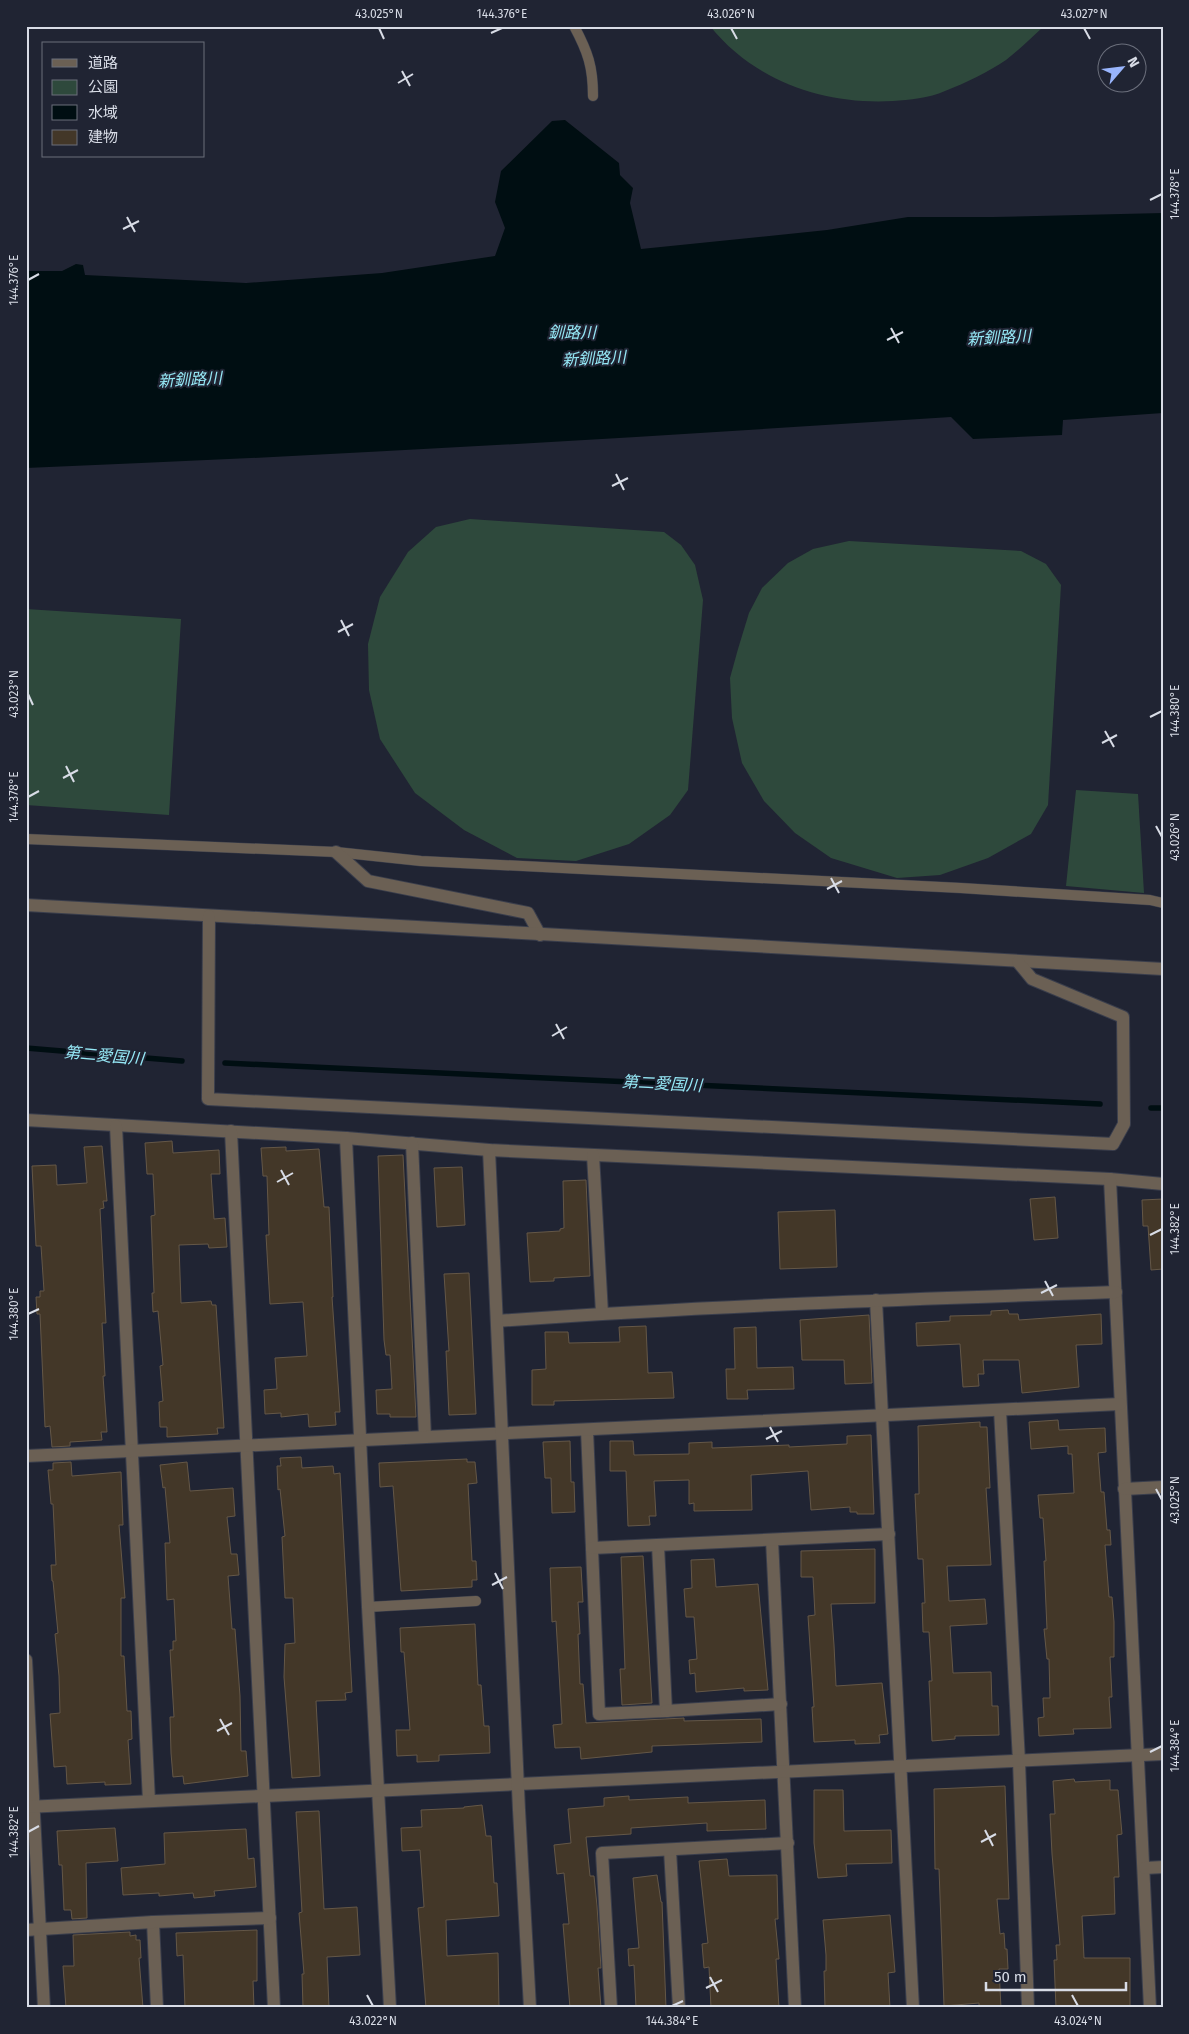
<svg xmlns="http://www.w3.org/2000/svg" width="1189" height="2034" viewBox="0 0 1189 2034" font-family="'Fira Sans','Noto Sans JP',sans-serif">
<style>
.green{fill:#2e493c}
.water{fill:#000e12}
.lines{fill:none;stroke-linecap:round;stroke-linejoin:round}
.stream{stroke:#000e12;stroke-width:5.5}
.building{fill:#433728;stroke:#645747}
.service-casing{stroke:#3a3e4c;stroke-width:11}
.minor-casing{stroke:#3a3e4c;stroke-width:14}
.tertiary-casing{stroke:#3a3e4c;stroke-width:14}
.service{stroke:#6b6054;stroke-width:10}
.minor{stroke:#6b6054;stroke-width:12}
.tertiary{stroke:#6b6054;stroke-width:12}
.ticks{fill:none;stroke:#d8dce6;stroke-width:2}
.labels{text-anchor:middle;stroke-width:4;stroke-linejoin:round;paint-order:stroke}
.water-label{font-size:16px;font-style:italic;fill:#96e9f7;stroke:#202433}
.neatline{fill:none;stroke:#d8dce6;stroke-width:2}
.ticks-label{font-size:12px;text-anchor:middle;fill:#d8dce6}
</style>
<rect width="100%" height="100%" fill="#202433"/>
<g class="green">
<path d="M 710,26 L 1043,26 L 1043,27 C 1031,38 1019,50 1006,60 C 988,72 966,83 945,91 C 929,98 909,100 893,101 C 824,105 754,81 710,26 Z"/>
<polygon points="470,519 664,532 681,545 695,565 703,600 688,790 670,815 629,844 576,861 517,858 464,830 415,793 380,739 369,690 368,644 380,597 408,552 436,527"/>
<polygon points="849,541 1021,551 1046,564 1061,585 1048,805 1031,834 988,858 940,875 897,878 831,858 795,833 764,801 742,763 732,718 730,678 738,649 749,613 762,588 788,563 813,549"/>
<polygon points="26,609 181,619 169,815 26,805"/>
<polygon points="1076,790 1138,794 1144,893 1066,886"/>
</g>
<path class="water" d="M 565,120 L 619,163 L 620,175 L 633,188 L 630,203 L 641,249 L 827,230 L 908,217 L 993,217 L 1163,213 L 1163,413 L 1063,420 L 1062,435 L 973,439 L 951,417 C 643,437 335,456 26,468 L 26,271 L 62,271 L 76,264 L 83,265 L 85,275 L 246,283 L 382,273 L 495,256 L 505,228 L 495,202 L 501,171 L 552,121 Z"/>
<g class="lines">
<g class="stream">
<polyline points="26,1048 182,1061"/>
<polyline points="225,1063 1100,1104"/>
<polyline points="1151,1108 1163,1108"/>
</g>
</g>
<g class="building">
<polygon points="172,1141 173,1153 219,1150 220,1174 211,1174 214,1219 225,1218 227,1247 209,1248 208,1244 179,1245 181,1303 211,1301 212,1305 216,1305 224,1428 217,1428 218,1434 167,1437 167,1427 160,1427 159,1402 163,1401 160,1366 163,1365 158,1311 153,1312 152,1293 154,1293 151,1216 155,1215 153,1174 147,1174 145,1143"/>
<polygon points="102,1146 107,1201 103,1201 104,1208 100,1209 106,1323 102,1323 105,1376 103,1376 107,1432 101,1432 102,1440 70,1442 70,1446 52,1447 50,1426 45,1427 40,1314 37,1314 36,1297 40,1297 40,1291 44,1291 41,1246 36,1246 32,1166 56,1165 57,1185 87,1183 84,1147"/>
<polygon points="286,1147 286,1151 319,1149 324,1207 329,1207 333,1297 332,1297 340,1412 335,1412 336,1425 309,1427 308,1414 281,1417 281,1413 265,1414 264,1390 277,1389 275,1358 307,1356 303,1302 270,1304 266,1235 269,1235 267,1176 263,1176 261,1148"/>
<polygon points="403,1155 416,1417 390,1417 390,1414 377,1414 376,1390 392,1389 390,1355 386,1355 384,1340 378,1156"/>
<polygon points="462,1167 465,1225 437,1227 434,1168"/>
<polygon points="586,1180 590,1276 554,1278 554,1281 530,1282 527,1233 560,1231 560,1229 564,1228 563,1181"/>
<polygon points="1055,1197 1058,1238 1034,1240 1030,1199"/>
<polygon points="1163,1199 1163,1269 1151,1270 1148,1226 1143,1226 1142,1200"/>
<polygon points="835,1210 837,1267 780,1269 778,1212"/>
<polygon points="469,1273 476,1414 449,1415 446,1351 449,1351 444,1274"/>
<polygon points="1008,1310 1009,1314 1018,1314 1019,1320 1101,1314 1102,1344 1076,1345 1079,1387 1022,1393 1019,1360 983,1360 984,1374 978,1374 979,1386 963,1387 960,1344 917,1346 916,1323 950,1321 950,1316 991,1315 991,1311"/>
<polygon points="869,1315 872,1383 845,1384 844,1360 802,1360 800,1320"/>
<polygon points="646,1326 648,1373 672,1372 674,1398 554,1401 554,1405 532,1405 532,1370 546,1369 545,1332 568,1332 569,1343 620,1342 619,1327"/>
<polygon points="756,1327 757,1368 793,1367 794,1389 747,1390 748,1399 727,1399 726,1369 735,1369 734,1328"/>
<polygon points="1058,1420 1059,1430 1105,1428 1106,1452 1098,1453 1101,1492 1104,1492 1107,1530 1110,1530 1111,1545 1105,1545 1109,1597 1112,1597 1114,1622 1114,1657 1110,1657 1112,1697 1109,1697 1111,1728 1073,1729 1074,1734 1039,1736 1038,1718 1044,1717 1043,1698 1050,1698 1049,1659 1047,1659 1044,1629 1047,1629 1044,1561 1046,1561 1043,1518 1040,1518 1038,1495 1074,1493 1072,1454 1068,1454 1068,1446 1031,1449 1029,1422"/>
<polygon points="980,1422 980,1427 987,1427 990,1488 986,1488 991,1565 947,1566 949,1601 985,1599 987,1624 950,1626 953,1673 991,1672 992,1706 998,1706 999,1735 955,1736 955,1739 932,1741 929,1681 932,1681 929,1632 923,1632 922,1603 925,1603 923,1559 918,1559 915,1494 919,1494 918,1426"/>
<polygon points="871,1435 874,1514 857,1514 857,1512 850,1512 850,1507 811,1510 808,1471 751,1475 752,1510 694,1511 694,1503 689,1504 689,1480 654,1481 656,1516 649,1516 650,1525 628,1526 626,1471 610,1471 610,1441 633,1441 634,1455 689,1454 689,1443 712,1442 712,1448 789,1445 789,1447 847,1444 847,1436"/>
<polygon points="570,1441 571,1482 574,1482 575,1512 552,1513 551,1478 545,1478 543,1442"/>
<polygon points="301,1457 302,1468 333,1466 334,1474 340,1473 352,1692 345,1693 346,1700 316,1701 320,1776 292,1778 284,1677 285,1644 295,1643 293,1598 285,1598 282,1537 285,1536 280,1489 278,1490 277,1466 281,1466 280,1458"/>
<polygon points="467,1459 467,1462 475,1462 477,1483 468,1484 472,1561 476,1561 477,1580 472,1580 472,1587 401,1591 393,1486 380,1487 379,1463"/>
<polygon points="71,1462 72,1476 121,1472 123,1525 119,1525 125,1598 121,1598 121,1656 124,1656 127,1711 131,1711 132,1739 128,1740 131,1784 105,1785 105,1782 67,1784 66,1766 54,1767 50,1714 60,1713 59,1676 55,1634 58,1633 53,1581 52,1581 51,1565 56,1565 53,1504 51,1504 48,1470 53,1470 53,1463"/>
<polygon points="187,1462 190,1491 233,1488 235,1516 227,1517 231,1554 237,1554 239,1575 228,1576 232,1629 235,1629 240,1696 241,1751 246,1751 248,1776 184,1784 183,1776 173,1777 171,1753 170,1717 174,1717 170,1650 173,1650 173,1641 176,1641 174,1599 167,1600 165,1543 170,1543 165,1487 163,1488 160,1465"/>
<polygon points="875,1549 875,1603 831,1604 834,1645 836,1686 882,1683 888,1734 879,1735 880,1743 855,1744 855,1740 814,1742 812,1707 814,1707 808,1616 815,1615 813,1577 801,1577 801,1551"/>
<polygon points="643,1556 652,1703 622,1705 620,1669 625,1669 621,1557"/>
<polygon points="714,1559 716,1587 758,1584 768,1690 744,1691 744,1688 696,1692 695,1673 690,1674 689,1660 697,1659 694,1617 686,1617 684,1589 692,1588 691,1560"/>
<polygon points="581,1567 583,1602 578,1602 580,1634 578,1634 580,1684 583,1684 586,1723 684,1718 684,1721 761,1719 762,1742 652,1746 652,1752 581,1759 580,1747 555,1748 553,1725 562,1724 556,1621 552,1622 550,1568"/>
<polygon points="475,1624 478,1685 481,1685 484,1726 489,1726 490,1753 439,1755 439,1761 417,1762 417,1755 397,1756 396,1730 410,1730 404,1652 401,1652 400,1628"/>
<polygon points="1074,1779 1075,1782 1110,1780 1110,1790 1118,1790 1122,1834 1117,1835 1119,1877 1114,1877 1115,1914 1082,1916 1084,1958 1130,1958 1130,2008 1056,2008 1054,1960 1057,1960 1056,1945 1060,1945 1052,1854 1050,1814 1055,1814 1053,1781"/>
<polygon points="1005,1786 1009,1899 997,1899 1000,1934 1004,1933 1005,1949 1007,1949 1008,1969 999,1969 1001,2008 979,2008 979,2003 944,2006 939,1869 935,1869 934,1789"/>
<polygon points="814,1790 843,1790 844,1831 891,1830 892,1863 846,1864 847,1876 818,1878 814,1843"/>
<polygon points="629,1796 629,1800 688,1797 688,1803 765,1800 766,1829 707,1831 707,1823 631,1828 631,1834 586,1837 590,1876 594,1876 597,1906 601,1968 598,1968 601,2008 570,2008 563,1924 569,1924 564,1873 557,1874 554,1845 571,1843 568,1809 604,1806 604,1798"/>
<polygon points="482,1805 486,1836 491,1836 494,1883 497,1883 499,1916 446,1920 447,1956 498,1953 499,2008 426,2008 418,1908 424,1907 420,1850 402,1851 401,1828 422,1827 421,1810 464,1808 464,1807"/>
<polygon points="319,1811 324,1909 357,1907 360,1955 327,1957 329,2008 303,2008 302,1974 304,1974 299,1913 302,1912 296,1812"/>
<polygon points="115,1828 118,1861 86,1863 87,1918 72,1919 71,1910 64,1910 62,1865 59,1865 57,1831"/>
<polygon points="246,1829 248,1859 254,1858 256,1887 214,1891 215,1896 194,1898 193,1893 159,1896 159,1893 123,1895 121,1868 165,1864 164,1833"/>
<polygon points="727,1859 729,1876 777,1875 778,1919 775,1919 779,1959 776,1959 779,2008 711,2008 709,1967 704,1968 702,1944 708,1943 699,1861"/>
<polygon points="657,1875 661,1902 662,1902 666,2008 636,2008 634,1965 629,1966 628,1949 639,1948 633,1878"/>
<polygon points="890,1915 895,1972 888,1973 890,2008 825,2008 824,1971 826,1971 826,1955 823,1920"/>
<polygon points="257,1930 257,1981 253,1981 254,2008 185,2008 183,1955 177,1956 176,1933"/>
<polygon points="130,1932 130,1936 136,1935 136,1940 140,1940 141,1958 139,1958 143,2008 66,2008 63,1966 74,1966 73,1935"/>
</g>
<g class="lines">
<g class="service-casing">
<g id="service">
<path d="M 574,26 C 588,52 593,67 593,96"/>
<polyline points="26,839 336,852 421,861 961,888 1150,900 1163,903"/>
<polyline points="368,1607 476,1601"/>
</g>
</g>
<g class="minor-casing">
<g id="minor">
<polyline points="336,852 368,881 528,913 540,935"/>
<polyline points="26,905 1163,969"/>
<polyline points="209,916 208,1099 1113,1144 1124,1124 1123,1017 1032,979 1018,962"/>
<polyline points="26,1120 346,1138 489,1150 1110,1179 1163,1184"/>
<polyline points="116,1126 149,1801"/>
<polyline points="231,1131 274,2008"/>
<polyline points="346,1138 368,1607 390,2008"/>
<polyline points="412,1143 425,1437"/>
<polyline points="593,1155 602,1313"/>
<polyline points="1110,1179 1150,2008"/>
<polyline points="876,1300 913,2008"/>
<path d="M 497,1321 C 703,1306 909,1299 1116,1292"/>
<polyline points="1000,1410 1019,1761 1028,2008"/>
<polyline points="587,1430 599,1714 666,1711 658,1545"/>
<polyline points="26,1456 1120,1404"/>
<polyline points="1124,1489 1163,1487"/>
<polyline points="772,1540 795,2008"/>
<polyline points="592,1548 889,1534"/>
<polyline points="26,1660 44,2008"/>
<polyline points="666,1711 781,1704"/>
<polyline points="26,1807 1163,1754"/>
<polyline points="670,1850 679,2008"/>
<polyline points="1145,1868 1163,1867"/>
<polyline points="153,1922 157,2008"/>
<polyline points="26,1930 153,1922 270,1918"/>
<polyline points="611,2008 602,1853 788,1843"/>
</g>
</g>
<g class="tertiary-casing">
<polyline id="tertiary" points="489,1150 519,1810 530,2008"/>
</g>
<use href="#service" class="service"/>
<use href="#minor" class="minor"/>
<use href="#tertiary" class="tertiary"/>
</g>
<path class="ticks" d="M 379,28 L 384,39M 731,28 L 737,39M 1084,28 L 1090,39M 491,33 L 502,28M 402,71 L 410,86M 398,83 L 413,74M 1150,200 L 1162,194M 127,217 L 135,232M 123,229 L 139,221M 28,280 L 39,274M 891,328 L 899,343M 887,340 L 903,332M 616,474 L 624,490M 612,486 L 628,478M 341,620 L 349,636M 338,632 L 353,624M 28,694 L 33,705M 1150,717 L 1162,711M 1105,731 L 1114,747M 1102,743 L 1117,735M 66,766 L 74,782M 63,778 L 78,770M 28,797 L 39,791M 1156,826 L 1162,837M 831,878 L 839,893M 827,889 L 842,881M 556,1024 L 564,1039M 552,1036 L 567,1027M 281,1170 L 289,1185M 277,1182 L 293,1173M 1150,1235 L 1162,1229M 1045,1281 L 1053,1296M 1041,1293 L 1057,1285M 28,1314 L 39,1309M 770,1427 L 778,1442M 766,1439 L 782,1431M 1156,1489 L 1162,1500M 495,1573 L 503,1589M 492,1585 L 507,1577M 220,1719 L 229,1735M 217,1731 L 232,1723M 1150,1752 L 1162,1746M 985,1830 L 993,1846M 28,1832 L 39,1826M 981,1842 L 996,1834M 710,1977 L 718,1992M 706,1988 L 722,1980M 367,1995 L 373,2006M 1072,1995 L 1078,2006M 672,2006 L 683,2001"/>
<g class="labels">
<g class="water-label">
<text x="572" y="338">釧路川</text>
<text transform="translate(999 337) rotate(-3)" y="6">新釧路川</text>
<text transform="translate(594 358) rotate(-3)" y="6">新釧路川</text>
<text transform="translate(190 379) rotate(-3)" y="6">新釧路川</text>
<text transform="translate(104 1055) rotate(5)" y="6">第二愛国川</text>
<text transform="translate(662 1083) rotate(3)" y="6">第二愛国川</text>
</g>
</g>
<rect width="1189" height="2034" fill="none" stroke="#202433" stroke-width="55"/>
<rect x="42" y="42" width="162" height="115" fill="#202433" stroke="#6a6e7b"/>
<rect x="52" y="59" width="25" height="8" fill="#6b6054" stroke="#6a6e7b"/>
<text x="88" y="68" font-size="15" fill="#d8dce6">道路</text>
<rect x="52" y="80" width="25" height="15" fill="#2e493c" stroke="#6a6e7b"/>
<text x="88" y="92" font-size="15" fill="#d8dce6">公園</text>
<rect x="52" y="105" width="25" height="15" fill="#000e12" stroke="#6a6e7b"/>
<text x="88" y="118" font-size="15" fill="#d8dce6">水域</text>
<rect x="52" y="130" width="25" height="15" fill="#433728" stroke="#6a6e7b"/>
<text x="88" y="142" font-size="15" fill="#d8dce6">建物</text>
<g transform="translate(1122 68) rotate(62)"><circle r="24" fill="#202433" stroke="#6a6e7b"/>
<path d="M0-4L9 19L0 12L-9 19Z" fill="#99b5fd"/>
<text y="-8" font-size="14" font-weight="bold" text-anchor="middle" fill="#d8dce6">N</text>
</g>
<path d="M986 1982v8h140v-8" fill="none" stroke="#d8dce6" stroke-width="2.5"/>
<text x="994" y="1982" font-size="15" fill="#d8dce6" stroke="#202433" stroke-width="4" paint-order="stroke">50 m</text>
<rect x="28" y="28" width="1134" height="1978" class="neatline"/>
<g class="ticks-label">
<text x="379" y="18">43.025°N</text>
<text x="502" y="18">144.376°E</text>
<text x="731" y="18">43.026°N</text>
<text x="1084" y="18">43.027°N</text>
<text transform="translate(1175 194) rotate(-90)" y="4">144.378°E</text>
<text transform="translate(14 280) rotate(-90)" y="4">144.376°E</text>
<text transform="translate(14 694) rotate(-90)" y="4">43.023°N</text>
<text transform="translate(1175 711) rotate(-90)" y="4">144.380°E</text>
<text transform="translate(14 797) rotate(-90)" y="4">144.378°E</text>
<text transform="translate(1175 837) rotate(-90)" y="4">43.026°N</text>
<text transform="translate(1175 1229) rotate(-90)" y="4">144.382°E</text>
<text transform="translate(14 1314) rotate(-90)" y="4">144.380°E</text>
<text transform="translate(1175 1500) rotate(-90)" y="4">43.025°N</text>
<text transform="translate(1175 1746) rotate(-90)" y="4">144.384°E</text>
<text transform="translate(14 1832) rotate(-90)" y="4">144.382°E</text>
<text x="373" y="2025">43.022°N</text>
<text x="672" y="2025">144.384°E</text>
<text x="1078" y="2025">43.024°N</text>
</g>
</svg>
